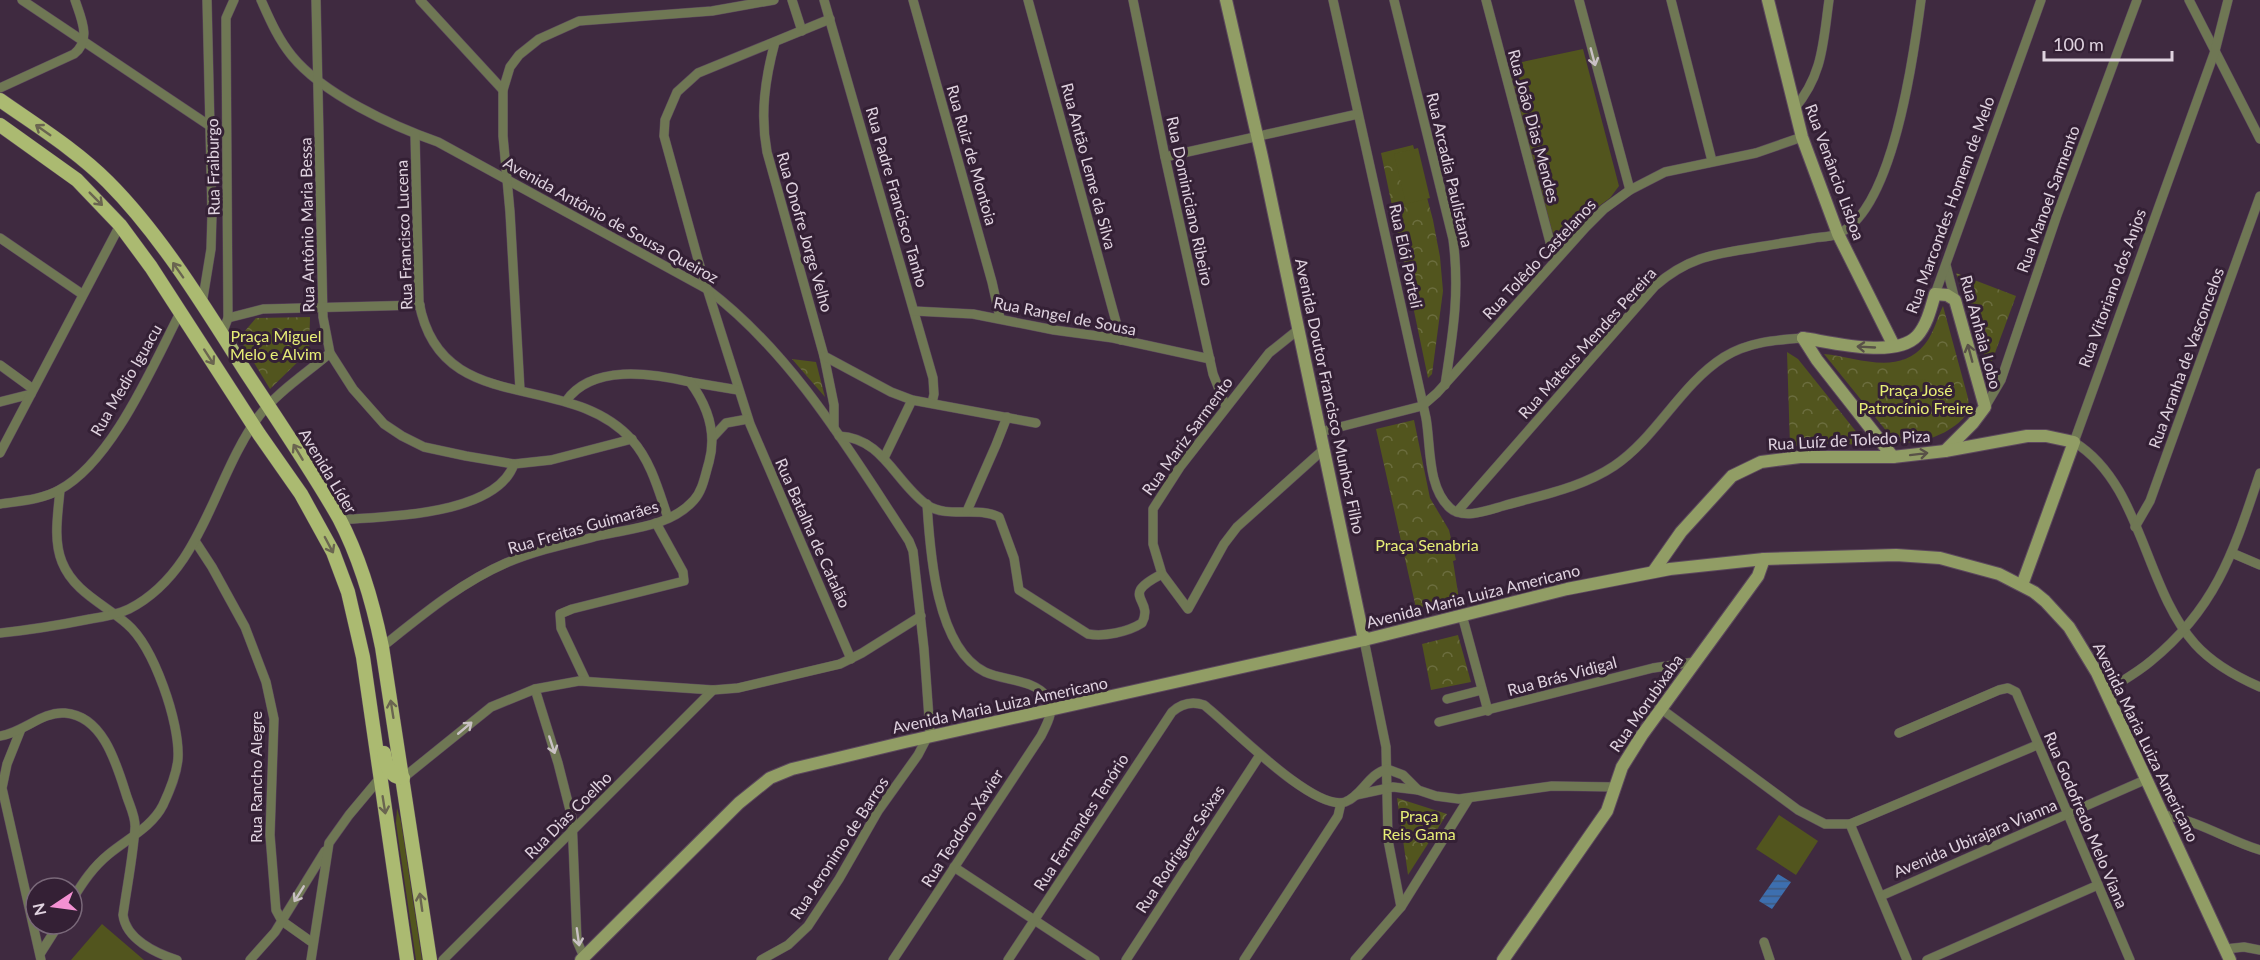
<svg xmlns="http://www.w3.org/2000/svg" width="2260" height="960" viewBox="0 0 2260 960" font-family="Lato,sans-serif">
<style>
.park{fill:url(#park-crowns)}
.garden{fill:#52551e}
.water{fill:url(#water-rules)}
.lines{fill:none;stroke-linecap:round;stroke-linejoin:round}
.street-casing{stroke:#5c485d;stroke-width:10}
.secondary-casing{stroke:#5c485d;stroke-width:14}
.primary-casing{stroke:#5c485d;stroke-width:15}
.street{stroke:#6f7754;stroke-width:9}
.secondary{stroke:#919d65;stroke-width:12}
.primary{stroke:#abba71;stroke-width:14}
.oneway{stroke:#c9c1c4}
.oneway2{stroke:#6a6550}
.oneway3{stroke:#595248}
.labels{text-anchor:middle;stroke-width:6;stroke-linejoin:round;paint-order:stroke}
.street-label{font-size:16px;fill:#e0d3e0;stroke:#342035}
.park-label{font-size:16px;fill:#e7ee76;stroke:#342035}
</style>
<defs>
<pattern id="park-crowns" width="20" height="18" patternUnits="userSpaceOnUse" patternTransform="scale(1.5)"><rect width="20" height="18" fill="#52551e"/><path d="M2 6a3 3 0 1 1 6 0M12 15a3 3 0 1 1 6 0" fill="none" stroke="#6b6d3e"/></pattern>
<pattern id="water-rules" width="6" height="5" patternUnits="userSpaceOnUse" patternTransform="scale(1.5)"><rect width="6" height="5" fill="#3d6faf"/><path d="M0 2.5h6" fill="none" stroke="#40597e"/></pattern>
</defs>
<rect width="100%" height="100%" fill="#3f2a40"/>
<g class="park">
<polygon points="1413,145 1433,220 1440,257 1443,291 1432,374 1428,378 1381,153"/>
<polygon points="1956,273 2016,296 1989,369"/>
<path d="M 1943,306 L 1968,398 C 1969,404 1969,410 1965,416 C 1953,433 1910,451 1892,438 L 1824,354 C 1857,357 1899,377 1925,344 C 1934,333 1937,318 1943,306 Z"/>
<polygon points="310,317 309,351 270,389 239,338 256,318"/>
<polygon points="1787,352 1798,359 1866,444 1790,446"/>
<polygon points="792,359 816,362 825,397"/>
<polygon points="1414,420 1430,498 1449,530 1456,560 1453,561 1459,599 1416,608 1376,429"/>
<polygon points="1458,635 1471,682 1431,690 1422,644"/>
<polygon points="1397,798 1447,814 1408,875"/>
</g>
<g class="garden">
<polygon points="1583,49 1619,186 1610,198 1591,212 1562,245 1554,239 1508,65"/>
<polygon points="1418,148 1430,198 1406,204 1394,154"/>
<polygon points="1925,379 1926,399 1890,398 1889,381"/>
<polygon points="397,808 401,822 422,960 416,960 396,823"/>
<polygon points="1779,815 1818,841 1796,875 1756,849"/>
<polygon points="102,924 144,960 71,960"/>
</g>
<polygon class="water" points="1778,874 1791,882 1772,909 1759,901"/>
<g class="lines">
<g class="street-casing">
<g id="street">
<polyline points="22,0 210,126"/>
<path d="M 261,0 C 270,20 278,39 292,56 C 323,94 392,126 438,142 L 707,289 C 793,354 851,453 909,541 L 913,551 L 924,649 L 930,732 L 918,755 L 878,811 L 839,879 L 808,926 L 788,945 L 761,960"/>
<polyline points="316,0 323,317 330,353 353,389 384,424 402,436 424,447 466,456 514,464 551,460 632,439"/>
<polyline points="420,0 503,90"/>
<polyline points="792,0 802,31"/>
<polyline points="824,0 933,378 934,394 932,403"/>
<polyline points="913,0 992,282 1000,318"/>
<polyline points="1028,0 1121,340"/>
<polyline points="1133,0 1165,157 1213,374 1226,407"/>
<path d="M 1333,0 L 1426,418 C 1431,446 1427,487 1450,508 C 1463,520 1489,510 1503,506 C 1541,495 1581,488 1614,466 C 1657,437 1680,385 1724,357 C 1748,342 1775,340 1803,338"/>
<path d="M 1394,0 L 1453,239 C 1460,292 1453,333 1445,385"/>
<polyline points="1486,0 1555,261"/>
<polyline points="1579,0 1630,190"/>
<polyline points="1671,0 1712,161"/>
<polyline points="2189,0 2260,139"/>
<path d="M 2228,0 L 2215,51 L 2074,442 C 2142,484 2144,587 2195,644 C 2212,663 2237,677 2260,687"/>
<polyline points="830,19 698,73 677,92 665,120 664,136 699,263 750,424 851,659"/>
<path d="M 775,42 C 765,79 760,114 767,152 L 824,356 L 834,405 L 834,428"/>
<path d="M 0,88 L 74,54 C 92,40 81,18 75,0"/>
<path d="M 1794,109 C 1823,75 1823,43 1829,0"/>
<path d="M 415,134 L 419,302 C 440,420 568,368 632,440 C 651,461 659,492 668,518"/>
<polyline points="1165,157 1358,114"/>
<polyline points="0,238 82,294"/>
<polyline points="1946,265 1955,300"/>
<polyline points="1935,294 2041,0"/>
<polyline points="202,304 211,249 212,214 207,0"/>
<polyline points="914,311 973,314 1054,330 1113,338 1210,359"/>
<polyline points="228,318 263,309 420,305"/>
<polyline points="1299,329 1269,353 1180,467 1153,509 1153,544 1162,574 1188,609 1224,544 1237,527 1324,449"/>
<polyline points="222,334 228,318 226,25 226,18 234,0"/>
<polyline points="824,356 891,392 912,400 1036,423"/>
<polyline points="0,365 33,389"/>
<polyline points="690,382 738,390"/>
<polyline points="520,390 510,212 503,136 503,90 510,67 519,55 539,39 579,21 712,11 774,0"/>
<polyline points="0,402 31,394"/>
<polyline points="1985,407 2001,380 2057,215 2137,0"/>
<polyline points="1320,432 1422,406 1437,393 1586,227 1604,209 1630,190 1665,172 1756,153 1802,137"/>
<path d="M 839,436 C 883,438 895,482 927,505 C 948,519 977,506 999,517 L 1014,558 L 1019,590 L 1088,634 C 1104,637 1128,632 1142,623 C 1155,598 1117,597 1162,574"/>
<polyline points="713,437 726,423 748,419"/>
<polyline points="0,453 120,225"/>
<polyline points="884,458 912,400"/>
<path d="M 60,490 C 58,513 53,540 62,562 C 74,592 104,604 127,624 C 154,647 180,723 178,758 C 177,774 170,790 163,805 C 152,827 127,839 109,854 C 93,867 83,882 72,900"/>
<path d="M 0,504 C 19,501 41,500 59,490 C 112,462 153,365 180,313"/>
<polyline points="967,511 996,445 1007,417"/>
<path d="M 1457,512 L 1655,286 C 1692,254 1719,254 1765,246 C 1781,243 1798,241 1814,238 C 1821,237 1830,237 1837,234 C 1893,213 1914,54 1921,0"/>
<path d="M 340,520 C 386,516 496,516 514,464"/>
<polyline points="2135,527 2150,501 2260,196"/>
<polyline points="195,541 212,567 245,627 266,682 274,719 270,835 276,910 282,921 313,943"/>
<polyline points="2232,553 2260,565"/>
<polyline points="1462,615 1488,711"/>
<path d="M 0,633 C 30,630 60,625 90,619 C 103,617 117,615 129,609 C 203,571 213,478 259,416 C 276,393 308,372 330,353"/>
<polyline points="1364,640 1386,747 1388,840 1401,907"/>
<path d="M 382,647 C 421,616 460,583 506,563 C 537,550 570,543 602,535 C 634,528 671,526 694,500 C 703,490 705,475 709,462 C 717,433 707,405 690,382 C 651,373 592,364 566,401"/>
<polyline points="586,681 561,628 560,614 572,609 684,581 683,572 656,523"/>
<polyline points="535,689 558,763 572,818 577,941 584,957"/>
<path d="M 2105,692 C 2120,682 2137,673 2151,661 C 2217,607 2234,550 2260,473"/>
<polyline points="1447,699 1482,690"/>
<polyline points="1660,708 1798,810 1825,824 1850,824 2037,745"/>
<polyline points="1439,722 1653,668 1694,662"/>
<polyline points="21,729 7,764 2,788 41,960"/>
<polyline points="1899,733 1999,690 2008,688 2016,692 2130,960"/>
<path d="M 0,736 C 23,733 42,711 65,713 C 104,716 117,766 127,797 C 130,806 136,818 135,828 C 133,857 127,886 123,915 C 126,939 155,953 177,960"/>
<polyline points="403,778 491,707 535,689 579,681 713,690 738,688 840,664 862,653 921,616"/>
<polyline points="1356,795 1393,787 1418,790 1436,796 1459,799 1552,786 1616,787"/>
<path d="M 2163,815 C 2198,820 2227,840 2260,850"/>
<polyline points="1850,824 1907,960"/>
<polyline points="954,867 1095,960"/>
<polyline points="1881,896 2147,779"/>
<polyline points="1764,942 1770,960"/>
<polyline points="2225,949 2244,947 2260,950"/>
<polyline points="40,954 59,924"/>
<polyline points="250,960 275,932 325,851"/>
<polyline points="311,960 329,843 349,815 380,778"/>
<polyline points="443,960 713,690"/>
<path d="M 893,960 L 1041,736 C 1047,724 1056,709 1047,697 C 1034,679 1004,681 985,672 C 936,648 930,552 927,504"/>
<path d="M 1008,960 L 1172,712 C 1182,703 1192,701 1204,705 C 1229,724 1313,812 1345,802 C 1362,796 1368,774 1387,769 L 1403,775 L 1418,790"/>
<polyline points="1126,960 1260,755"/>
<polyline points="1244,960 1338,816 1341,803"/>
<polyline points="1355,960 1401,907 1469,798"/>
<polyline points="1927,960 2098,885"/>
</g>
</g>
<g class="secondary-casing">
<g id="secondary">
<polyline points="1226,0 1262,157 1364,640"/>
<polyline points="1768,0 1802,137 1838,234 1894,346"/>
<path d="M 1803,338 C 1831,342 1895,359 1917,336 C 1927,325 1931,308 1935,294 L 1947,295 L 1955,300 L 1985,407 L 1973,423 L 1945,451"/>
<polyline points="1803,338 1817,360 1893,457"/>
<polyline points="1653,572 1681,532 1732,476 1761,462 1800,457 1893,457 1945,451 2027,436 2046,436 2074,442 2022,585"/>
<polyline points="581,960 739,803 770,778 792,769 905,742 1364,640 1567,589 1670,569 1764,559 1896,555 1940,558 1999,574 2034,592 2045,601 2069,627 2097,673 2230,960"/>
<polyline points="1503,960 1607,811 1622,767 1642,735 1758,576 1764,559"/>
</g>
</g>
<g class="primary-casing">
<g id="primary">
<path d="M 0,100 C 37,126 76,150 108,182 C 160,234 204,306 244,369 C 276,418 310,467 339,518 C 360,558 373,603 382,647 L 430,960"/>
<polyline points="0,125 77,180 120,225 151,267 259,434 301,494 333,552 348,592 363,657 407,960"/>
<path d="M 384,753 C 386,765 389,777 403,778"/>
</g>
</g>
<use href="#street" class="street"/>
<use href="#secondary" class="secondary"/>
<use href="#primary" class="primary"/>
</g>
<defs><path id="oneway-shaft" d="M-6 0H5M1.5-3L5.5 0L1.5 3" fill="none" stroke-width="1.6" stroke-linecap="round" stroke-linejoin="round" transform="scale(1.5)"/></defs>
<g class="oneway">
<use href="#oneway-shaft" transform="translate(1593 57) rotate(75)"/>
<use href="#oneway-shaft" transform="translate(465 728) rotate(-40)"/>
<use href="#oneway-shaft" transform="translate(552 745) rotate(72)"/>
<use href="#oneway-shaft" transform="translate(299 894) rotate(122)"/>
<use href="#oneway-shaft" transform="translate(578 937) rotate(82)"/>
</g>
<g class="oneway2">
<use href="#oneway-shaft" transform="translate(43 130) rotate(-145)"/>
<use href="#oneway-shaft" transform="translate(96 199) rotate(45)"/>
<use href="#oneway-shaft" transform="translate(178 270) rotate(-125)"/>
<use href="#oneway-shaft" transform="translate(209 357) rotate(57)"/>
<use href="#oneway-shaft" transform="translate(298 452) rotate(-121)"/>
<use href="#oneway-shaft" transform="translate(329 545) rotate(62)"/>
<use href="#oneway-shaft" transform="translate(392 709) rotate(-99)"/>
<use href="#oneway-shaft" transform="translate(384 805) rotate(81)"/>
<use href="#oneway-shaft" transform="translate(421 902) rotate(-98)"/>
</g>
<g class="oneway3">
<use href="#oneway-shaft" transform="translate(1866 347) rotate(-177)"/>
<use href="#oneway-shaft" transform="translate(1970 353) rotate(-105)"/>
<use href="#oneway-shaft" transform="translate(1919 454) rotate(-7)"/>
</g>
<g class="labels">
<g class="street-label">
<text transform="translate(1534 126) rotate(75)" y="6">Rua João Dias Mendes</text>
<text transform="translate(972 155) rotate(74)" y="6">Rua Ruiz de Montoia</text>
<text transform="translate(1089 166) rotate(75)" y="6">Rua Antão Leme da Silva</text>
<text transform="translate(213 167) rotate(-91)" y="6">Rua Fraiburgo</text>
<text transform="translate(1450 170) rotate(77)" y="6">Rua Arcadia Paulistana</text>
<text transform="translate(1835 172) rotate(70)" y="6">Rua Venâncio Lisboa</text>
<text transform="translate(897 197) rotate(74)" y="6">Rua Padre Francisco Tanho</text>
<text transform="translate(2048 199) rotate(-70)" y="6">Rua Manoel Sarmento</text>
<text transform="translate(1190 201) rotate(78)" y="6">Rua Dominiciano Ribeiro</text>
<text transform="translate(1950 205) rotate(-70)" y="6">Rua Marcondes Homem de Melo</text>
<text transform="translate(611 220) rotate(29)" y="6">Avenida Antônio de Sousa Queiroz</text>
<text transform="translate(307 225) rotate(-91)" y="6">Rua Antônio Maria Bessa</text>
<text transform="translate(805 232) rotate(74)" y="6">Rua Onofre Jorge Velho</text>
<text transform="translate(404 235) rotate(-92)" y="6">Rua Francisco Lucena</text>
<text transform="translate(1406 256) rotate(78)" y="6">Rua Elói Porteli</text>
<text transform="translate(1539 259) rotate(-47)" y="6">Rua Tolêdo Castelanos</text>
<text transform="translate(2112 288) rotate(-70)" y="6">Rua Vitoriano dos Anjos</text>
<text transform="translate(1065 316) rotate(11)" y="6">Rua Rangel de Sousa</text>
<text transform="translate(1981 332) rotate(75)" y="6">Rua Anhaia Lobo</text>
<text transform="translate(1587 343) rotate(-48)" y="6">Rua Mateus Mendes Pereira</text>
<text transform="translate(2186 358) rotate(-70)" y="6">Rua Aranha de Vasconcelos</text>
<text transform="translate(126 380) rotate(-60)" y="6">Rua Medio Iguacu</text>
<text transform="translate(1330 396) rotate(78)" y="6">Avenida Doutor Francisco Munhoz Filho</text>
<text transform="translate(1187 436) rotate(-54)" y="6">Rua Mariz Sarmento</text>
<text transform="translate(1849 440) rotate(-3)" y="6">Rua Luíz de Toledo Piza</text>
<text transform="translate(328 471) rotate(59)" y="6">Avenida Líder</text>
<text transform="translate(583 527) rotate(-16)" y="6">Rua Freitas Guimarães</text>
<text transform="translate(813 533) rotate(66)" y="6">Rua Batalha de Catalão</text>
<text transform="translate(1473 596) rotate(-14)" y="6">Avenida Maria Luiza Americano</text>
<text transform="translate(1562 676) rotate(-15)" y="6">Rua Brás Vidigal</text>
<text transform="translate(1646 703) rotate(-55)" y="6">Rua Morubixaba</text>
<text transform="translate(1000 705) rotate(-12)" y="6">Avenida Maria Luiza Americano</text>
<text transform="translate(2146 742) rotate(64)" y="6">Avenida Maria Luiza Americano</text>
<text transform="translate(256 777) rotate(-90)" y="6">Rua Rancho Alegre</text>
<text transform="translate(568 815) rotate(-45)" y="6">Rua Dias Coelho</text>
<text transform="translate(2086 820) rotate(67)" y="6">Rua Godofredo Melo Viana</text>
<text transform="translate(1081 822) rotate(-57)" y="6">Rua Fernandes Tenório</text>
<text transform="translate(962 828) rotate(-57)" y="6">Rua Teodoro Xavier</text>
<text transform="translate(1975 838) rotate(-23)" y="6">Avenida Ubirajara Vianna</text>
<text transform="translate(839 848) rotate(-57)" y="6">Rua Jeronimo de Barros</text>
<text transform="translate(1180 849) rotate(-57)" y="6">Rua Rodriguez Seixas</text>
</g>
<g class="park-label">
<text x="276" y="342">Praça Miguel<tspan x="276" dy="18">Melo e Alvim</tspan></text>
<text x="1916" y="396">Praça José<tspan x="1916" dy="18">Patrocínio Freire</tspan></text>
<text x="1427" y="551">Praça Senabria</text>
<text x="1419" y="822">Praça<tspan x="1419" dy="18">Reis Gama</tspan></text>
</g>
</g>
<g transform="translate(54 906) rotate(257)"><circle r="28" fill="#342035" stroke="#796879" stroke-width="1.5"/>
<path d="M0-4.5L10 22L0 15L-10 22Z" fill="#f491d3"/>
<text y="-9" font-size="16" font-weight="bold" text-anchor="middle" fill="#e0d3e0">N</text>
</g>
<path d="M2044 51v9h128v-9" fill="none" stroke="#e0d3e0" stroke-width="3"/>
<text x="2053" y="51" font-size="18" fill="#e0d3e0" stroke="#342035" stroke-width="4.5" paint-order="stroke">100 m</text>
</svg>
